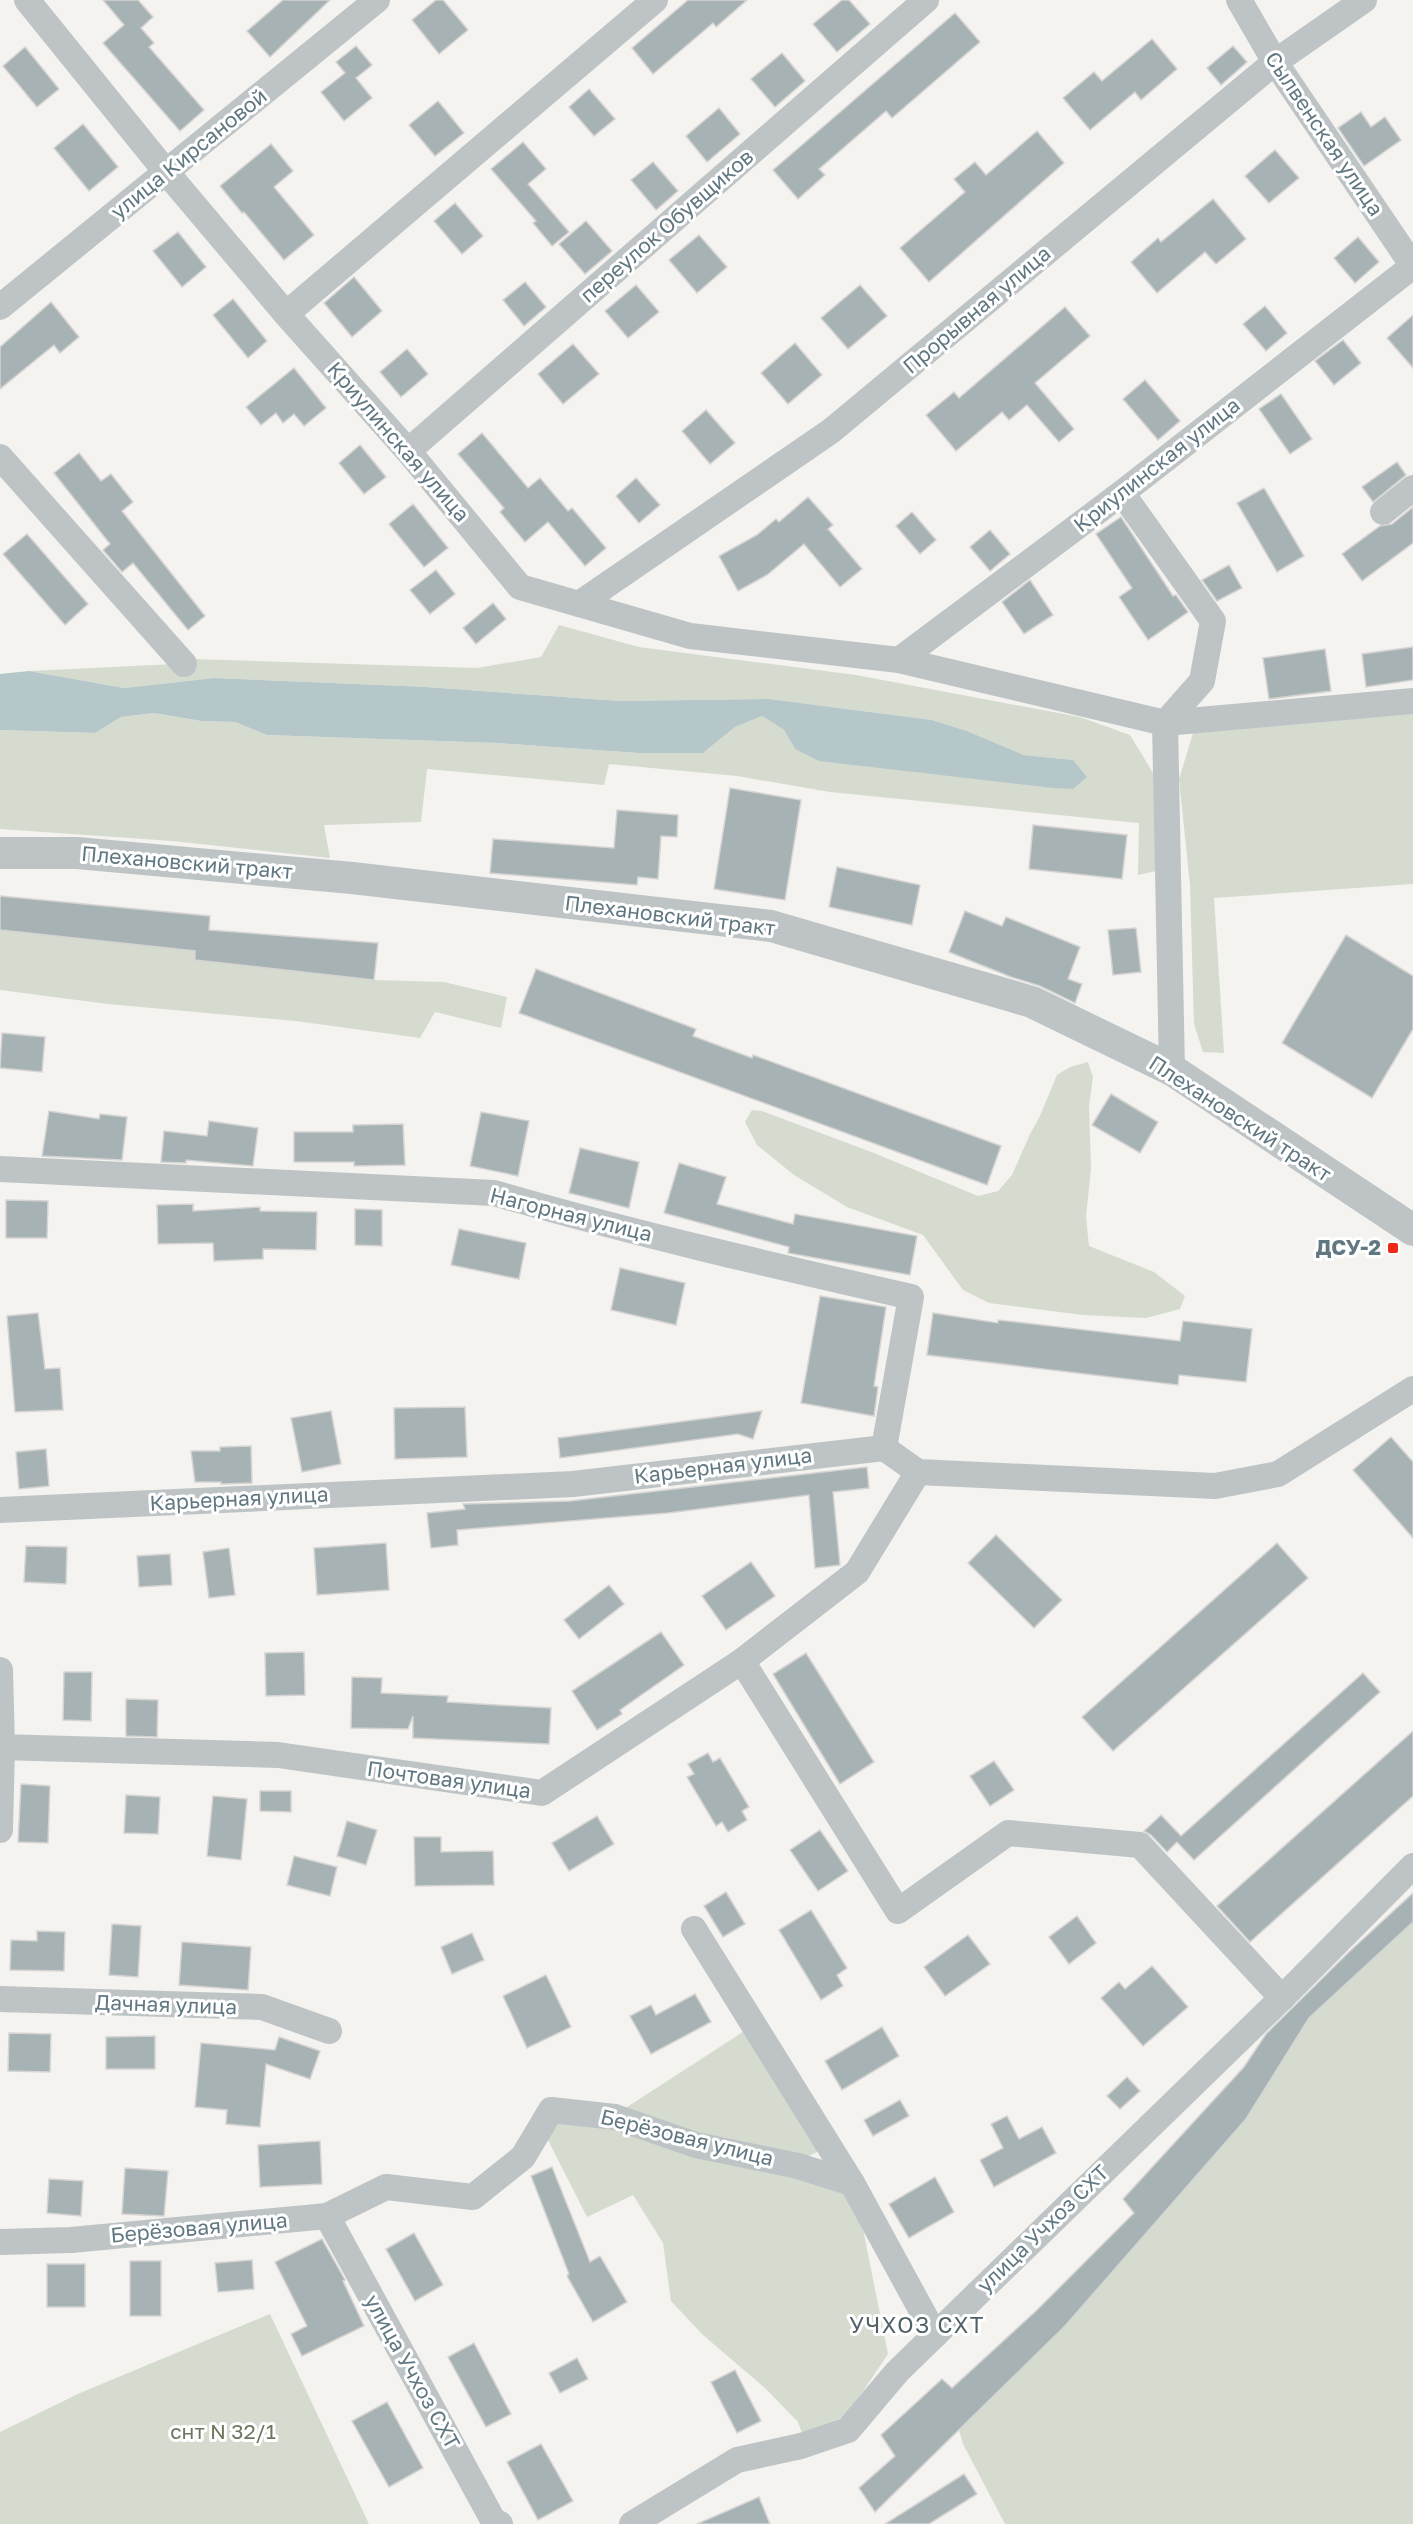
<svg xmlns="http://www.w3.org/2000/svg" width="1413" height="2524" viewBox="0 0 1413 2524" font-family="'Golos Text',sans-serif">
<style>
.green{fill:#d6dbd0}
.water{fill:#b6c7c9}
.building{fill:#a7b2b5;stroke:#d5d4d2;stroke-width:1.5}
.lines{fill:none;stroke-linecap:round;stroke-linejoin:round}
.minor{stroke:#bec4c6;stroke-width:26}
.tertiary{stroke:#bec4c6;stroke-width:32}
.poi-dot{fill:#ed2917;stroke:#fff;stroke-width:2}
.labels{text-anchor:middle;stroke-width:6;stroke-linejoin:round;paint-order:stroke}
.street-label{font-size:21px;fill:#617882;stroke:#fff}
.poi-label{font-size:21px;font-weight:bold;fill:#617882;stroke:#fff;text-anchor:end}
.park-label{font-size:21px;fill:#697960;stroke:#fff}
.neighbourhood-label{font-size:22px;letter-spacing:1.5px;fill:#4f6067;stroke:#fff}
</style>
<rect width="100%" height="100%" fill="#f4f3ef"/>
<g class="green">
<polygon points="559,625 639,647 856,675 1080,717 1130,735 1155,776 1161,870 1138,875 1139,823 830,792 737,776 609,764 604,785 427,769 421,822 324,825 330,858 172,841 0,829 0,730 95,733 121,717 154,713 201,721 235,722 267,735 497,743 638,753 703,753 735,727 762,716 784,730 795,749 956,775 1053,788 1073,760 1024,755 967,731 932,720 769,699 619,701 426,687 214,678 124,688 29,671 175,664 192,659 477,668 541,657"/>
<polygon points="1413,709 1413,884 1214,898 1224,1053 1203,1052 1194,1024 1190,885 1179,779 1194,730"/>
<polygon points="0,930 195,951 195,960 374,980 444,982 507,997 501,1028 435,1012 420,1038 296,1021 108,1004 0,990"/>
<polygon points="1088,1062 1093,1077 1089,1106 1091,1168 1086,1217 1089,1246 1154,1272 1185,1296 1180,1309 1146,1318 1083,1315 989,1303 963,1290 923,1235 847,1207 794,1175 757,1145 745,1122 752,1110 762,1111 874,1153 978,1196 998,1191 1012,1175 1030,1134 1039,1118 1057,1075 1070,1067"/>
<polygon points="1413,1922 1413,2524 1005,2524 963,2444 959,2430 1065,2326 1246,2119 1309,2018"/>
<polygon points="746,2030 824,2149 795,2162 693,2140 624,2109"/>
<polygon points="555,2117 614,2123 855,2189 888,2354 847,2415 803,2436 798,2422 765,2388 703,2335 671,2301 663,2243 633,2195 587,2217 545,2134"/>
<polygon points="270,2314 369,2524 0,2524 0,2432 80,2393"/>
</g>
<polygon class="water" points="29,671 124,688 214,678 426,687 619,701 769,699 932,720 967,731 1024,755 1073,760 1087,777 1073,789 1053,788 819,761 795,749 784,730 762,716 735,727 703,753 638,753 497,743 267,735 235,722 201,721 154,713 121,717 95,733 0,730 0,674"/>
<g class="building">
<polygon points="103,0 138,0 153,17 141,28 154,43 149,47 204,110 180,131 103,43 124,25"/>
<polygon points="283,0 330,0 270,57 247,31"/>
<polygon points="436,0 443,0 468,30 439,54 412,20"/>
<polygon points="688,0 747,0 716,27 713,23 653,74 632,48"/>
<polygon points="842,0 849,0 870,24 837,52 813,24"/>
<polygon points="955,13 980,42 892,118 886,111 819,169 825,175 798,199 773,170"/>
<polygon points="1152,39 1177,69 1141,100 1135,92 1090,130 1063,98 1094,72 1102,81"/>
<polygon points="356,46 372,65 356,78 372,98 344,121 321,92 345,73 336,62"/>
<polygon points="1233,46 1247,62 1221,85 1207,68"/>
<polygon points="25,47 59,89 37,107 3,66"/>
<polygon points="782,53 805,81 775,107 751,79"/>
<polygon points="589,89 615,119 594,136 569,107"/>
<polygon points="438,101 464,133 435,156 409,125"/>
<polygon points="719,108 740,134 707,162 686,136"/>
<polygon points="1361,112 1371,127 1385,117 1401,140 1364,166 1338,128"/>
<polygon points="83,124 118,167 89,191 54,148"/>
<polygon points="1037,131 1064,163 929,282 900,248 965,192 954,179 975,162 986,175"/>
<polygon points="523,142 546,169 528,184 569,232 552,246 533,223 536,221 491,169"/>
<polygon points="271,144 293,171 274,187 314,235 284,260 244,212 242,213 220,186"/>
<polygon points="1275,150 1299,178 1269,203 1245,176"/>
<polygon points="653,162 678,191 656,210 631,180"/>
<polygon points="1213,199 1246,239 1216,264 1205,252 1157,293 1131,262 1158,238 1161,242"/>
<polygon points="455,203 483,236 462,254 434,221"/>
<polygon points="586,221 612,251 585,274 559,244"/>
<polygon points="178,232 206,267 182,287 153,251"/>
<polygon points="699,235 727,267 697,293 669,260"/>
<polygon points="1358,237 1379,262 1355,283 1334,258"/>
<polygon points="354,277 382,311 352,337 324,303"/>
<polygon points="525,282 546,307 524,326 503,300"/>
<polygon points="636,285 659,312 628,338 605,311"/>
<polygon points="860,285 887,316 848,349 821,318"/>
<polygon points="233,299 267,341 248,358 213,315"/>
<polygon points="51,302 79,337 60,353 54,345 0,389 0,347"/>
<polygon points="1265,306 1287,333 1266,351 1243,324"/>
<polygon points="1065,307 1090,336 1035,383 1074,429 1059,442 1027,405 1009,420 1002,412 956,451 926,415 954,392 959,398"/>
<polygon points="1413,315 1413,368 1387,338"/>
<polygon points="1343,340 1361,363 1334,385 1315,361"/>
<polygon points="795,343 822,375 788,404 761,373"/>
<polygon points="573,344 599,374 563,404 538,374"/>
<polygon points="407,349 428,374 401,397 380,372"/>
<polygon points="294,368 326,408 304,426 294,414 283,423 276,413 261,425 246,407"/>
<polygon points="1145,380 1180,421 1158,440 1123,399"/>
<polygon points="1281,394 1312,439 1290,454 1259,409"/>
<polygon points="706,410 735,443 710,464 682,431"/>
<polygon points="482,433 528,488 540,478 568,511 572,508 606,548 585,566 548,522 525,542 500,512 504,508 458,454"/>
<polygon points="360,445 386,477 364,494 339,463"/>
<polygon points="79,453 101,481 111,474 133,502 122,511 205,616 188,630 133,563 122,572 103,550 110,544 54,473"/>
<polygon points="1397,462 1406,475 1373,502 1362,487"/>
<polygon points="636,478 660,505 639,523 616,496"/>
<polygon points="1264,488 1304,556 1277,572 1237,503"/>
<polygon points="808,497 833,525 828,529 862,569 840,587 804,544 767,575 738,591 719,556 757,535 776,519 779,522"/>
<polygon points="413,504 448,548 424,567 389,524"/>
<polygon points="1413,507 1413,543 1362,581 1342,554 1380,526 1392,524"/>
<polygon points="912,512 936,540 920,554 896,526"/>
<polygon points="1121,517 1173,596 1176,595 1188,612 1148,640 1119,597 1132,588 1096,534"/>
<polygon points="990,530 1010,554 990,571 970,547"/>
<polygon points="27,534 88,604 65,625 3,554"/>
<polygon points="1229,565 1242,588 1217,601 1202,580"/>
<polygon points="436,570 455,594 430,614 410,590"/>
<polygon points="1030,580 1053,615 1024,634 1002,602"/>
<polygon points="493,603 506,619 476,644 463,628"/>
<polygon points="1413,647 1413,680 1366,687 1362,654"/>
<polygon points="1325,649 1331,691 1269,699 1263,658"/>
<polygon points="730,788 801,800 785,900 714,889"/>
<polygon points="617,810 678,815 677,837 661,836 658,879 638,877 637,885 490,873 493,839 614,848"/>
<polygon points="1033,825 1127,835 1122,879 1029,869"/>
<polygon points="837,867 920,885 912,925 829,907"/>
<polygon points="0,896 210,916 209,930 378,943 374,980 195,960 195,951 0,930"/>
<polygon points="965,911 1002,926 1006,917 1080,947 1068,979 1082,984 1075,1003 1040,986 1011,977 949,952"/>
<polygon points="1136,928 1141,972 1113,975 1108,930"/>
<polygon points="1346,935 1413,976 1413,1029 1372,1098 1282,1043"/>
<polygon points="536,969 696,1029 693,1036 752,1058 753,1055 1001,1146 987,1185 519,1013"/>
<polygon points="2,1033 45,1037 42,1072 0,1068"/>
<polygon points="1111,1094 1158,1122 1140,1153 1092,1125"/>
<polygon points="49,1111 99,1119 100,1114 127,1117 122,1160 42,1156"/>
<polygon points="481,1112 529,1121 518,1176 470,1166"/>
<polygon points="209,1121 258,1128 253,1166 186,1160 186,1163 161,1162 164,1131 207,1136"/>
<polygon points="403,1124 405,1165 354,1166 354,1162 294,1162 294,1132 353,1132 353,1125"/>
<polygon points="580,1148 639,1162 629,1208 569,1193"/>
<polygon points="679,1163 726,1177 717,1204 793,1224 795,1214 917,1236 910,1275 788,1253 789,1247 664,1213"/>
<polygon points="6,1200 48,1201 47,1238 6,1238"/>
<polygon points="193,1204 193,1211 260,1207 260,1211 317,1212 316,1250 263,1249 263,1259 214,1261 213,1243 158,1244 157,1205"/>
<polygon points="355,1209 382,1210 382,1246 355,1245"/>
<polygon points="459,1229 526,1243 519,1279 451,1265"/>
<polygon points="620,1268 685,1283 676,1325 611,1310"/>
<polygon points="820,1296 886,1307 874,1386 878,1387 874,1416 801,1403"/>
<polygon points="38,1313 45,1369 60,1368 63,1410 15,1412 7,1316"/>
<polygon points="933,1313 998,1323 998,1320 1180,1341 1183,1321 1252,1329 1246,1382 1179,1375 1178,1385 927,1355"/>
<polygon points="465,1407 467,1457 395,1459 394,1408"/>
<polygon points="331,1411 341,1464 302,1472 291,1418"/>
<polygon points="762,1411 753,1439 738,1434 560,1458 558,1438"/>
<polygon points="1391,1437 1413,1462 1413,1538 1353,1470"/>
<polygon points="251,1446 252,1483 221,1484 221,1482 195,1482 191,1451 220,1451 220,1447"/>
<polygon points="46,1449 49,1486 19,1489 16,1452"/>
<polygon points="867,1467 869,1488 833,1492 840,1565 815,1568 809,1495 668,1513 457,1530 458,1545 431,1548 427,1513 465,1509 463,1504 570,1501"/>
<polygon points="996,1535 1062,1600 1034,1628 968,1563"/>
<polygon points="386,1543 389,1590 317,1595 314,1548"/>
<polygon points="1277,1543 1308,1578 1113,1751 1082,1717"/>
<polygon points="26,1546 67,1547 66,1584 24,1582"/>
<polygon points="229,1548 235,1595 209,1598 203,1552"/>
<polygon points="170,1554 172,1585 139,1587 137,1556"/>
<polygon points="751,1562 775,1596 726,1630 702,1596"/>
<polygon points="609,1585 624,1604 579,1639 564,1620"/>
<polygon points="661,1632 684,1665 620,1710 622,1714 597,1730 572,1691"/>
<polygon points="304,1652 305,1695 266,1696 265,1653"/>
<polygon points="806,1653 874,1762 840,1784 773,1674"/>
<polygon points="64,1672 92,1672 91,1721 63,1720"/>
<polygon points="1363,1673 1380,1692 1194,1860 1177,1842 1167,1852 1151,1835 1144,1831 1161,1815 1181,1836"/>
<polygon points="352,1677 382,1678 381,1693 448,1696 447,1702 551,1708 549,1744 413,1738 413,1716 408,1729 351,1728"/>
<polygon points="126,1699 158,1700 157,1737 126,1736"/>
<polygon points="1413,1731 1413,1796 1250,1942 1217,1906"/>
<polygon points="708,1753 713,1762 720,1758 749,1807 742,1811 747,1820 728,1832 722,1822 716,1826 687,1777 694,1774 688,1764"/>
<polygon points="994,1761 1014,1790 990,1806 970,1776"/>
<polygon points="21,1784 50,1786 48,1843 18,1842"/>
<polygon points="260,1791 291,1791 291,1812 260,1811"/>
<polygon points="126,1795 160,1797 158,1834 124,1833"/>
<polygon points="213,1796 247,1799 241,1860 207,1856"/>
<polygon points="597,1816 614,1844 569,1871 552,1843"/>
<polygon points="347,1821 377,1830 366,1865 337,1856"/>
<polygon points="820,1830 848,1871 818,1891 790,1850"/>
<polygon points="414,1837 441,1837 441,1852 493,1851 494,1885 415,1886"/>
<polygon points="294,1856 337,1867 330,1896 287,1885"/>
<polygon points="726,1892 745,1924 723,1937 704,1906"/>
<polygon points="1413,1893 1413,1922 1309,2018 1246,2119 1065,2326 875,2512 859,2488 895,2456 881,2435 942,2379 952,2388 1036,2311 1134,2213 1123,2199 1244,2067 1266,2034 1349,1952"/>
<polygon points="811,1910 847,1968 837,1975 843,1986 821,2000 779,1930"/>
<polygon points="1077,1916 1096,1943 1069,1964 1049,1937"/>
<polygon points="112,1924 141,1926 138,1977 109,1975"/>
<polygon points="37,1931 65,1932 64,1971 10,1970 11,1940 37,1941"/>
<polygon points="472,1933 484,1960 452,1974 441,1947"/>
<polygon points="968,1935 990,1964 945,1996 924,1967"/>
<polygon points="182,1942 251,1947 248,1990 179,1985"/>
<polygon points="1152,1966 1188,2007 1143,2046 1101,1998 1119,1982 1125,1989"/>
<polygon points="546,1975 571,2027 527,2048 503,1996"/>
<polygon points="695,1994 711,2022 651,2054 630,2016 651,2005 656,2015"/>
<polygon points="882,2027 899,2056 842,2090 825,2061"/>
<polygon points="9,2033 51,2034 50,2072 8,2071"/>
<polygon points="155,2036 155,2069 106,2069 106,2037"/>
<polygon points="279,2037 320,2051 310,2079 266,2064 260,2127 226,2124 227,2110 195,2107 201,2043 275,2050"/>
<polygon points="1127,2077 1140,2091 1120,2109 1107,2096"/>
<polygon points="900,2100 909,2116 873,2136 864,2120"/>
<polygon points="1007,2116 1019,2139 1042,2127 1056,2153 994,2187 980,2160 1003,2148 991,2124"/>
<polygon points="320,2141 322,2184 260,2187 258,2145"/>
<polygon points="552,2167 590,2262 600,2256 627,2302 593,2322 567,2276 569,2274 531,2176"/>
<polygon points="125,2168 168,2171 164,2216 122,2214"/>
<polygon points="935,2177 954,2212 909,2238 889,2204"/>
<polygon points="49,2179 83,2181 81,2216 47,2213"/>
<polygon points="414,2233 443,2285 415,2301 386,2249"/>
<polygon points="322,2239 345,2280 343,2281 364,2326 302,2356 291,2334 307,2326 275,2262"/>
<polygon points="252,2260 254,2289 218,2292 215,2263"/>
<rect x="130" y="2261" width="31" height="55"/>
<rect x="47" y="2264" width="38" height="43"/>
<polygon points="474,2343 511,2414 486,2427 448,2357"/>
<polygon points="577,2358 588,2379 560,2393 549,2373"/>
<polygon points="735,2370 761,2421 737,2433 711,2382"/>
<polygon points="387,2402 423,2468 389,2487 352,2421"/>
<polygon points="541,2444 573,2501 538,2520 507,2462"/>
<polygon points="964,2474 977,2494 929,2524 885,2524"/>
<polygon points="759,2497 770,2524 697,2524"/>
</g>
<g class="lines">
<g class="minor">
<polyline points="27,0 167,173 286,314 408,451 520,587 690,636 899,660 1165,723 1413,701"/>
<polyline points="1239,0 1275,62 1413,266"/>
<polyline points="0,307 377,0"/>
<polyline points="286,314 655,0"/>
<polyline points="408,451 926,0"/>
<polyline points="0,457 184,664"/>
<polyline points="1122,493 1213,621 1202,681 1165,723 1172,1070"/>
<polyline points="1383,512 1413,488"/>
<polyline points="579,604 831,431 1275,62 1364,0"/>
<polyline points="899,660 1122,493 1413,266"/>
<path d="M 0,1169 L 494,1193 C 631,1233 771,1265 911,1297 L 884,1448"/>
<polyline points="0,1510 573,1484 884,1448 918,1472 1215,1486 1278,1474 1413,1389"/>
<polyline points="742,1661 898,1911 1008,1833 1140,1845 1282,1998"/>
<polyline points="0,1670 2,1747 0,1830"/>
<polyline points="0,1747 278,1755 542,1793 742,1661 857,1572 918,1472"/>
<polyline points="694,1929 852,2183"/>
<polyline points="0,1999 262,2007 329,2031"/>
<polyline points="327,2216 493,2520 500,2524"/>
<polyline points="0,2242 71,2240 327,2216 386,2187 473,2197 523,2157 551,2110 615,2117 696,2145 798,2166 852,2183 935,2335"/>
<polyline points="632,2524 737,2460 801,2446 848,2430 897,2372 935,2335 1282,1998 1413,1866"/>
</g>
<polyline class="tertiary" points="0,853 77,853 352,878 771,926 1032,1002 1172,1070 1413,1230"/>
</g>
<rect class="poi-dot" x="1387" y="1242" width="12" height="12" rx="3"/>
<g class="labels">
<g class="street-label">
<text transform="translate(1324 134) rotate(56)" y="7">Сылвенская улица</text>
<text transform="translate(189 154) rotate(-39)" y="7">улица Кирсановой</text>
<text transform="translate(667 226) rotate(-41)" y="7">переулок Обувщиков</text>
<text transform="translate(977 310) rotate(-40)" y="7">Прорывная улица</text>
<text transform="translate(398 442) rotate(49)" y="7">Криулинская улица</text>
<text transform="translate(1157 465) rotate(-38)" y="7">Криулинская улица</text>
<text transform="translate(187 863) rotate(5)" y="7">Плехановский тракт</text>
<text transform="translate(670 916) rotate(7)" y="7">Плехановский тракт</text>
<text transform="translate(1240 1119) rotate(33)" y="7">Плехановский тракт</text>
<text transform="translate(571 1215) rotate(14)" y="7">Нагорная улица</text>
<text transform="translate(723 1466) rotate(-7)" y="7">Карьерная улица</text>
<text transform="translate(239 1499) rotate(-3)" y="7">Карьерная улица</text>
<text transform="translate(449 1780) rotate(8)" y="7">Почтовая улица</text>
<text transform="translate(166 2005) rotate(2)" y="7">Дачная улица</text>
<text transform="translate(687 2138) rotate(14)" y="7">Берёзовая улица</text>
<text transform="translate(199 2228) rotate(-5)" y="7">Берёзовая улица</text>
<text transform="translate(1043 2229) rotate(-44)" y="7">улица Учхоз СХТ</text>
<text transform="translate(412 2372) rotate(61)" y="7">улица Учхоз СХТ</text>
</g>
<g class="poi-label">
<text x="1381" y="1255">ДСУ-2</text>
</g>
<g class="park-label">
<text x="223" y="2439">снт N 32/1</text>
</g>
<g class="neighbourhood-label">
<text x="917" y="2333">УЧХОЗ СХТ</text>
</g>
</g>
</svg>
